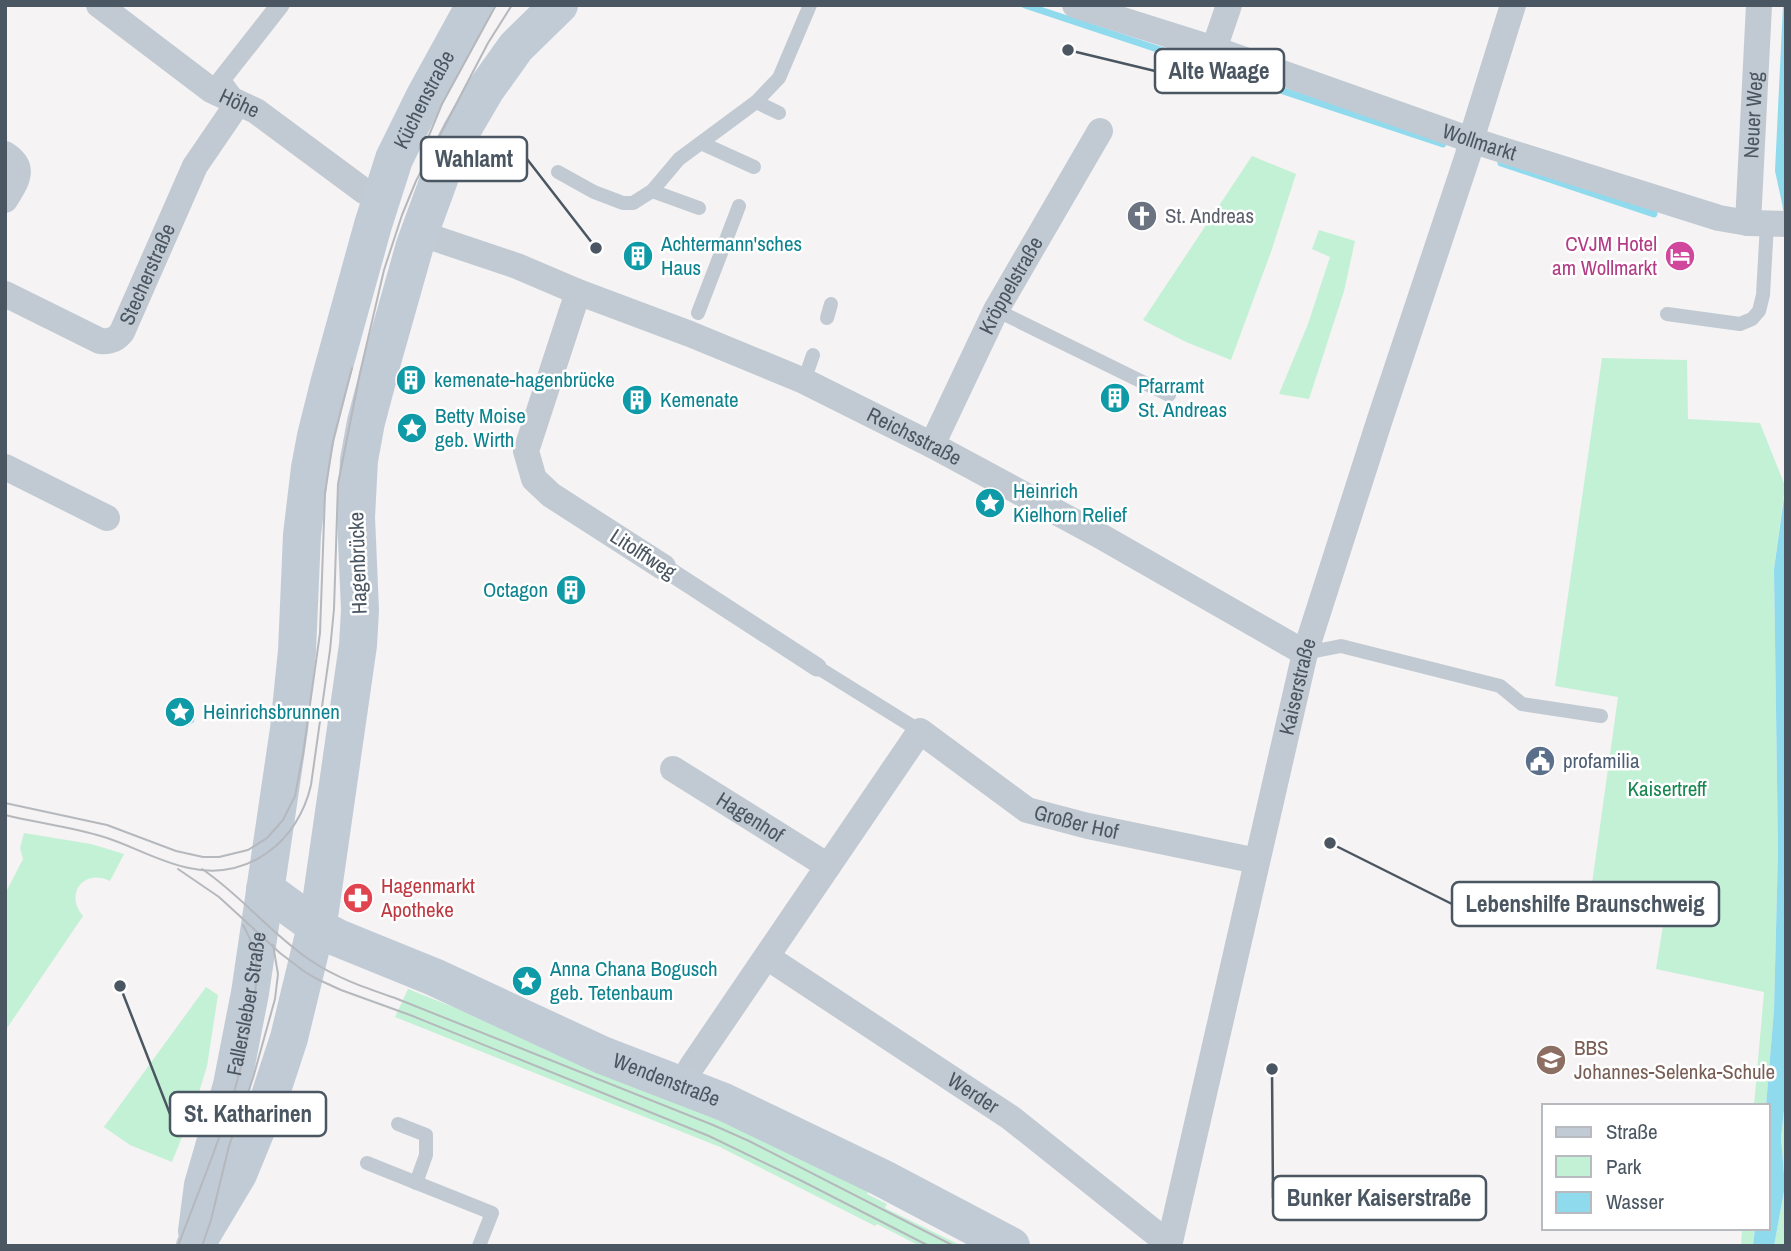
<svg xmlns="http://www.w3.org/2000/svg" width="1791" height="1251" viewBox="0 0 1791 1251" font-family="'Archivo Narrow',sans-serif">
<style>
.green{fill:#c3f1d5}
.water{fill:#90daee}
.lines{fill:none;stroke-linecap:round;stroke-linejoin:round}
.stream{stroke:#90daee;stroke-width:7}
.service{stroke:#c1cad2;stroke-width:14}
.pedestrian{stroke:#c1cad2;stroke-width:19}
.minor{stroke:#c1cad2;stroke-width:26}
.secondary{stroke:#c1cbd6;stroke-width:38}
.tram{stroke:#b5b8bd;stroke-width:2}
.labels{text-anchor:middle;stroke-width:5;stroke-linejoin:round;paint-order:stroke}
.street-label{font-size:21px;fill:#4a5661;stroke:#fff}
.worship-label{font-size:21px;fill:#5b616d;stroke:#fff;text-anchor:start}
.culture-label{font-size:21px;fill:#0d838f;stroke:#fff;text-anchor:start}
.hotel-label{font-size:21px;fill:#b23c85;stroke:#fff;text-anchor:end}
.service-label{font-size:21px;fill:#4e5e75;stroke:#fff;text-anchor:start}
.park-label{font-size:21px;fill:#17864f;stroke:#fff}
.health-label{font-size:21px;fill:#be3a42;stroke:#fff;text-anchor:start}
.education-label{font-size:21px;fill:#785e54;stroke:#fff;text-anchor:start}
.leader{fill:none;stroke:#4a5661;stroke-width:2.5}
.callout-dot{fill:#4a5661;stroke:#fff;stroke-width:2.5}
.callout{fill:#fff;stroke:#4a5661;stroke-width:2.5}
.callout-label{font-size:23px;text-anchor:middle;font-weight:bold;fill:#4a5661}
</style>
<rect width="100%" height="100%" fill="#f5f3f3"/>
<g class="green">
<polygon points="1252,156 1296,174 1272,249 1231,360 1186,342 1143,320"/>
<polygon points="1319,230 1355,241 1344,291 1309,399 1279,394 1308,324 1330,257 1312,249"/>
<polygon points="1602,358 1687,360 1688,419 1760,423 1785,486 1774,569 1778,851 1774,1010 1766,1106 1754,1106 1764,992 1656,969 1665,913 1590,898 1618,697 1555,686"/>
<path d="M 24,833 L 91,844 L 124,854 L 110,881 C 84,868 64,894 83,916 L 5,1031 L 5,894 L 23,859 L 20,848 Z"/>
<polygon points="206,987 218,995 207,1066 197,1099 173,1092 167,1109 190,1117 172,1162 130,1145 104,1127"/>
<polygon points="408,989 616,1072 870,1187 867,1194 887,1204 885,1208 962,1246 920,1246 877,1224 875,1226 720,1147 395,1017"/>
<polygon points="1786,1092 1786,1246 1774,1246 1785,1186 1781,1138"/>
<polygon points="1742,1228 1755,1228 1753,1246 1741,1246"/>
</g>
<g class="water">
<polygon points="1783,5 1786,5 1786,228 1782,203 1775,171"/>
<polygon points="1786,483 1786,1092 1781,1138 1785,1186 1774,1246 1753,1246 1755,1228 1768,1228 1768,1106 1766,1106 1774,1010 1778,851 1774,569"/>
<polygon points="184,698 192,702 195,715 194,722 186,727 178,723 173,723 167,716 170,707"/>
</g>
<g class="lines">
<g class="stream">
<polyline points="1025,5 1443,144"/>
<polyline points="1501,163 1654,214"/>
</g>
<g class="service">
<polyline points="756,102 779,113"/>
<polyline points="701,143 754,167"/>
<polyline points="558,172 594,192 623,203 633,203 652,191 679,159 756,102 779,78 810,5"/>
<polyline points="652,191 699,208"/>
<polyline points="996,310 1169,395"/>
<polyline points="698,313 739,206"/>
<polyline points="1667,314 1740,324 1752,319 1759,311 1763,295 1767,224"/>
<polyline points="827,318 831,304"/>
<polyline points="804,381 813,355"/>
<polyline points="1305,653 1341,646 1500,686 1522,704 1601,716"/>
<polyline points="817,667 920,731"/>
<polyline points="398,1124 426,1135 426,1155 416,1183"/>
<polyline points="367,1163 492,1213 479,1246"/>
</g>
<g class="pedestrian">
<polyline points="235,99 221,80 280,5"/>
<polyline points="663,567 817,667"/>
</g>
<g class="minor">
<path id="s1" d="M 99,5 L 211,90 L 256,111 L 364,191 L 381,199"/>
<path id="s2" d="M 1075,5 L 1214,49 L 1471,140 L 1719,218 L 1748,223 L 1786,224"/>
<polyline points="1214,49 1229,5"/>
<path d="M 5,154 C 28,168 15,183 5,200"/>
<path id="s3" d="M 1748,223 L 1759,5"/>
<path id="s4" d="M 419,233 L 517,266 L 578,292 L 690,334 L 804,381 L 932,445 L 1097,534 L 1305,653"/>
<polyline points="578,292 526,451 534,479 551,495 663,567"/>
<path id="s5" d="M 5,294 L 100,341 C 110,342 116,340 122,332 L 195,166 L 238,103"/>
<path id="s6" d="M 932,445 L 996,310 L 1100,131"/>
<polyline points="5,467 107,518"/>
<path id="s7" d="M 673,769 L 828,866"/>
<path id="s8" d="M 767,957 L 1011,1118 L 1169,1244"/>
<path id="s9" d="M 681,1085 L 692,1066 L 920,731 L 1027,810 L 1088,826 L 1257,861"/>
<path id="s10" d="M 1169,1246 L 1305,653 L 1379,422 L 1468,155 L 1471,140 L 1513,5"/>
</g>
<g class="secondary">
<path id="s11" d="M 265,889 L 317,927 L 338,938 L 434,977 L 602,1055 L 724,1102 L 882,1178 L 1011,1246"/>
<path id="s12" d="M 197,1231 L 203,1185 L 232,1085 L 250,993 L 289,729 L 297,651 L 302,535 L 310,468 L 316,436 L 329,384 L 373,225 L 394,159 L 425,96 L 475,5"/>
<polyline points="195,1246 238,1174 270,1096 289,1038 320,910 358,645 360,610 356,517 359,460 366,422 383,358 415,245 445,163 462,130 486,89 516,47 559,5"/>
</g>
<g class="tram">
<polyline points="425,145 442,104 496,5"/>
<polyline points="5,803 107,825 176,851 203,857 219,857 248,850 267,838 283,820 295,796 303,754 320,633 325,493 333,441 352,368"/>
<path d="M 5,815 C 38,823 72,827 104,837 C 133,846 159,862 189,868 C 248,881 298,842 311,785 L 330,650 L 334,609 L 338,484 L 360,373 L 384,270 L 402,215 L 416,181 L 488,43 L 512,5"/>
<polyline points="178,869 219,897 280,953 305,972 317,979 341,990 410,1015 709,1136 800,1180 929,1246"/>
<path d="M 202,869 C 241,895 271,934 310,960 C 336,978 366,988 395,998 L 713,1125 L 749,1141 L 954,1246"/>
<path d="M 178,1246 C 206,1171 237,1103 250,1023 C 254,1001 259,977 255,954 C 253,944 248,934 243,925"/>
<polyline points="202,1246 211,1220 229,1146 253,1078 275,999 278,974 273,945"/>
</g>
</g>
<defs>
<g id="church-disc" transform="scale(1.575)"><circle r="9.5" fill="#6b7280" stroke="#fff"/><path d="M-1.2-6h2.4v3.5h3.3v2.4h-3.3V6h-2.4V-.1h-3.3v-2.4h3.3Z" fill="#fff"/></g>
<g id="building-disc" transform="scale(1.575)"><circle r="9.5" fill="#0f9aa8" stroke="#fff"/><path d="M-4-6H4V6H1V3H-1V6H-4ZM-2.5-4.3h1.7v1.8h-1.7ZM.8-4.3h1.7v1.8H.8ZM-2.5-1h1.7V.8h-1.7ZM.8-1h1.7V.8H.8Z" fill="#fff"/></g>
<g id="hotel-disc" transform="scale(1.575)"><circle r="9.5" fill="#d1479c" stroke="#fff"/><path d="M-6-4.5h1.5V1H6V5H4.5V3h-9V5H-6ZM-4 0a1.8 1.8 0 1 1 3.6 0ZM.5 0V-2.5h3Q6-2.5 6 0Z" fill="#fff"/></g>
<g id="sight-disc" transform="scale(1.575)"><circle r="9.5" fill="#0f9aa8" stroke="#fff"/><path d="M0-6L1.8-2.2L6-1.7L2.9 1.2L3.7 5.4L0 3.3L-3.7 5.4L-2.9 1.2L-6-1.7L-1.8-2.2Z" fill="#fff"/></g>
<g id="civic-disc" transform="scale(1.575)"><circle r="9.5" fill="#5c6f8a" stroke="#fff"/><path d="M-.6-6.5H3V-4.5H.6V-3L4-1V1h2V6H-6V1h2V-1L-.6-3ZM-1.2 2.5V6h2.4V2.5Z" fill="#fff"/></g>
<g id="pharmacy-disc" transform="scale(1.575)"><circle r="9.5" fill="#e0444e" stroke="#fff"/><path d="M-2-6h4v4h4v4h-4v4h-4v-4h-4v-4h4Z" fill="#fff"/></g>
<g id="school-disc" transform="scale(1.575)"><circle r="9.5" fill="#8d6e63" stroke="#fff"/><path d="M0-5L7-2L0 1L-7-2ZM-4 1L0 2.5L4 1V4Q0 6-4 4Z" fill="#fff"/></g>
</defs>
<g fill-rule="evenodd">
<use href="#church-disc" x="1142" y="216"/>
<use href="#building-disc" x="638" y="256"/>
<use href="#hotel-disc" x="1680" y="256"/>
<use href="#building-disc" x="411" y="380"/>
<use href="#building-disc" x="1115" y="398"/>
<use href="#building-disc" x="637" y="400"/>
<use href="#sight-disc" x="412" y="428"/>
<use href="#sight-disc" x="990" y="503"/>
<use href="#building-disc" x="571" y="590"/>
<use href="#sight-disc" x="180" y="712"/>
<use href="#civic-disc" x="1540" y="761"/>
<use href="#pharmacy-disc" x="358" y="898"/>
<use href="#sight-disc" x="527" y="981"/>
<use href="#school-disc" x="1551" y="1060"/>
</g>
<g class="labels">
<g class="street-label">
<text dy="7" stroke="none"><textPath href="#s12" startOffset="1160">Küchenstraße</textPath></text>
<text dy="7" stroke="none"><textPath href="#s1" startOffset="172">Höhe</textPath></text>
<text dy="7" stroke="none"><textPath href="#s3" startOffset="108">Neuer Weg</textPath></text>
<text dy="7" stroke="none"><textPath href="#s2" startOffset="427">Wollmarkt</textPath></text>
<text dy="7" stroke="none"><textPath href="#s5" startOffset="194">Stecherstraße</textPath></text>
<text dy="7" stroke="none"><textPath href="#s6" startOffset="178">Kröppelstraße</textPath></text>
<text dy="7" stroke="none"><textPath href="#s4" startOffset="536">Reichsstraße</textPath></text>
<text transform="translate(643 554) rotate(33)" y="7">Litolffweg</text>
<text transform="translate(358 563) rotate(-92)" y="7">Hagenbrücke</text>
<text dy="7" stroke="none"><textPath href="#s10" startOffset="574">Kaiserstraße</textPath></text>
<text dy="7" stroke="none"><textPath href="#s7" startOffset="91">Hagenhof</textPath></text>
<text dy="7" stroke="none"><textPath href="#s9" startOffset="611">Großer Hof</textPath></text>
<text dy="7" stroke="none"><textPath href="#s12" startOffset="233">Fallersleber Straße</textPath></text>
<text dy="7" stroke="none"><textPath href="#s11" startOffset="446">Wendenstraße</textPath></text>
<text dy="7" stroke="none"><textPath href="#s8" startOffset="247">Werder</textPath></text>
</g>
<g class="worship-label">
<text x="1165" y="223">St. Andreas</text>
</g>
<g class="culture-label">
<text x="661" y="251">Achtermann'sches<tspan x="661" dy="24">Haus</tspan></text>
<text x="434" y="387">kemenate-hagenbrücke</text>
<text x="1138" y="393">Pfarramt<tspan x="1138" dy="24">St. Andreas</tspan></text>
<text x="660" y="407">Kemenate</text>
<text x="435" y="423">Betty Moise<tspan x="435" dy="24">geb. Wirth</tspan></text>
<text x="1013" y="498">Heinrich<tspan x="1013" dy="24">Kielhorn Relief</tspan></text>
<text x="548" y="597" text-anchor="end">Octagon</text>
<text x="203" y="719">Heinrichsbrunnen</text>
<text x="550" y="976">Anna Chana Bogusch<tspan x="550" dy="24">geb. Tetenbaum</tspan></text>
</g>
<g class="hotel-label">
<text x="1657" y="251">CVJM Hotel<tspan x="1657" dy="24">am Wollmarkt</tspan></text>
</g>
<g class="service-label">
<text x="1563" y="768">profamilia</text>
</g>
<g class="park-label">
<text x="1667" y="796">Kaisertreff</text>
</g>
<g class="health-label">
<text x="381" y="893">Hagenmarkt<tspan x="381" dy="24">Apotheke</tspan></text>
</g>
<g class="education-label">
<text x="1574" y="1055">BBS<tspan x="1574" dy="24">Johannes-Selenka-Schule</tspan></text>
</g>
</g>
<path class="leader" d="M1068 50L1155 71M596 248L527 159M1330 843L1452 904M120 986L170 1114M1272 1069L1273 1198"/>
<g class="callout-dot">
<circle cx="1068" cy="50" r="7"/>
<circle cx="596" cy="248" r="7"/>
<circle cx="1330" cy="843" r="7"/>
<circle cx="120" cy="986" r="7"/>
<circle cx="1272" cy="1069" r="7"/>
</g>
<g class="callout">
<rect x="1155" y="49" width="129" height="44" rx="7"/>
<rect x="421" y="137" width="106" height="44" rx="7"/>
<rect x="1452" y="882" width="267" height="44" rx="7"/>
<rect x="170" y="1092" width="156" height="44" rx="7"/>
<rect x="1273" y="1176" width="213" height="44" rx="7"/>
</g>
<g class="callout-label">
<text x="1219" y="79">Alte Waage</text>
<text x="474" y="167">Wahlamt</text>
<text x="1585" y="912">Lebenshilfe Braunschweig</text>
<text x="248" y="1122">St. Katharinen</text>
<text x="1379" y="1206">Bunker Kaiserstraße</text>
</g>
<rect width="1791" height="1251" fill="none" stroke="#4a5661" stroke-width="14"/>
<rect x="1542" y="1104" width="228" height="126" fill="#ffffff" stroke="#b7bbc0" stroke-width="2"/>
<rect x="1556" y="1127" width="35" height="10" fill="#c1cbd6" stroke="#b7bbc0" stroke-width="2"/>
<text x="1606" y="1139" font-size="21" fill="#4a5661">Straße</text>
<rect x="1556" y="1156" width="35" height="21" fill="#c3f1d5" stroke="#b7bbc0" stroke-width="2"/>
<text x="1606" y="1174" font-size="21" fill="#4a5661">Park</text>
<rect x="1556" y="1192" width="35" height="21" fill="#90daee" stroke="#b7bbc0" stroke-width="2"/>
<text x="1606" y="1209" font-size="21" fill="#4a5661">Wasser</text>
</svg>
